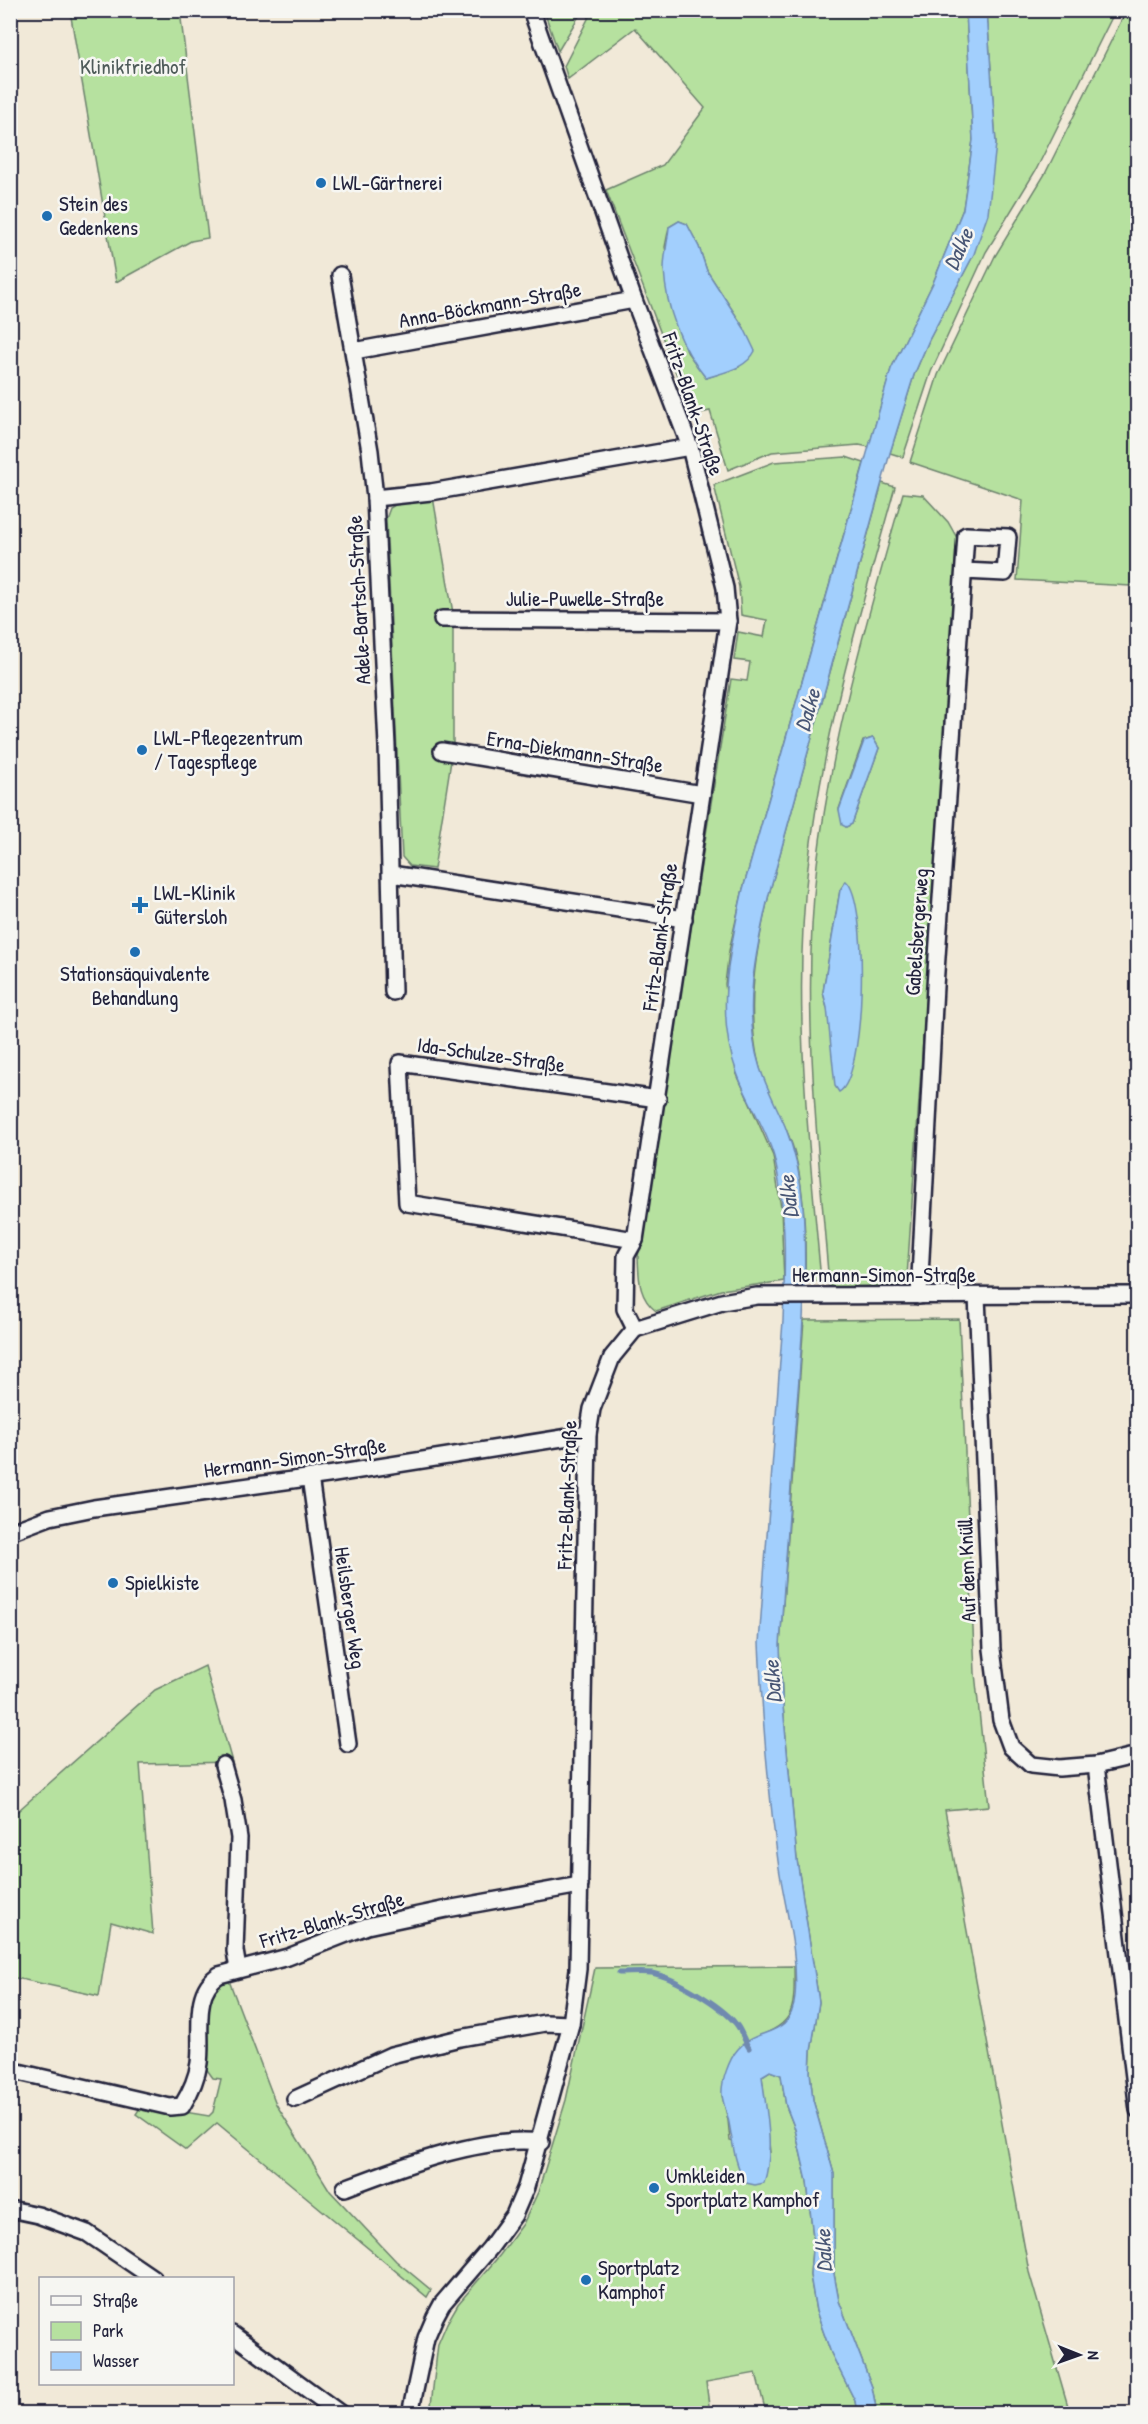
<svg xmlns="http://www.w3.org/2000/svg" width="1148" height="2424" viewBox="0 0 1148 2424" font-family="'Patrick Hand',sans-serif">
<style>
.green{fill:#b6e19f;stroke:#6c826d;stroke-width:1.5;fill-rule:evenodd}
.water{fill:#a2cffd;stroke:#6f8aaf;stroke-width:1.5}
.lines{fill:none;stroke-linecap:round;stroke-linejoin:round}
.stream{stroke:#6f8aaf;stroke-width:5}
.minor-casing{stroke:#22223b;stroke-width:20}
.minor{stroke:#f6f6f2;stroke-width:15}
.poi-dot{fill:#1f6fb2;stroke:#f6f6f2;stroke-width:2}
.labels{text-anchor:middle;stroke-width:5;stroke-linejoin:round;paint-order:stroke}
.park-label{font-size:21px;fill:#4e5b59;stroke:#f6f6f2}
.poi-label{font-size:21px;fill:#22223b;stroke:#f6f6f2;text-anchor:start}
.street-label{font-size:21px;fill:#22223b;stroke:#f6f6f2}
.water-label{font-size:22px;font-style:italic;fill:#485675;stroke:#f6f6f2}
</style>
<rect width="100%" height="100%" fill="#f1e9d8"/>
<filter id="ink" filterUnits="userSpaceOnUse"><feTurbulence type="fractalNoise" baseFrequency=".0167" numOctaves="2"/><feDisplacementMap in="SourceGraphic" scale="12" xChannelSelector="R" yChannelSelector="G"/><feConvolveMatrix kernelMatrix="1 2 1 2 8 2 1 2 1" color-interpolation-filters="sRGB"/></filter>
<g filter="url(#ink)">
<g class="green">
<polygon points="70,11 180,11 208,238 191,241 116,282"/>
<polygon points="544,11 582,11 558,51"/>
<path d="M 592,11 L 966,11 L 973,140 L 963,209 L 933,283 L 891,369 L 869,447 L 859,445 L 772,452 L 728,470 L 710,411 L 692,415 L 606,190 L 663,165 L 705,108 L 635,28 L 568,79 L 564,66 ZM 679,221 L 687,224 L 699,247 L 707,271 L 744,328 L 739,367 L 706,378 L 687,352 L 665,247 L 669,227 Z"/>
<polygon points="987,11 1115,11 1036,170 986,252 931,372 903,457 890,453 914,375 929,340 974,254 996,144"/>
<polygon points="1126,11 1138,11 1138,493 1131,586 1017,580 1023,500 910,462 938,375 995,256 1045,174"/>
<path d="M 846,457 L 864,463 L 743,889 L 729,951 L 725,984 L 736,1072 L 773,1156 L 781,1208 L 784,1281 L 721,1290 L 656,1311 C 638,1297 639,1278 638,1257 L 731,679 L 747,681 L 750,662 L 734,660 L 738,632 L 764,637 L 767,620 L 741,615 L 739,587 L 714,485 L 774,462 Z"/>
<path d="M 882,483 L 895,487 C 860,612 823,736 808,866 C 792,1004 809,1143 821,1281 L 805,1281 C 806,1240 805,1194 795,1154 C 787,1123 767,1097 759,1065 C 745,1007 756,950 769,894 Z"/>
<path d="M 903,493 L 923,495 L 948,522 L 957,538 L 907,1277 L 900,1285 L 891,1286 L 831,1287 L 829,1285 C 818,1146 801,1004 817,864 C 832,737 868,616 903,493 ZM 873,738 L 879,748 L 852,824 L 846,827 L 839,809 L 863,741 ZM 846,881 L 827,1008 L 823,992 L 840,890 Z"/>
<polygon points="433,497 453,613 453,748 434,869 410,866 402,857 386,519 390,508 400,502"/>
<polygon points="959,1319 975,1673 989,1806 945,1810 1029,2272 1070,2413 877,2413 872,2387 839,2301 834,2274 834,2174 813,2100 810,2072 811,2051 819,2002 797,1860 782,1695 780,1645 804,1320"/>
<polygon points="205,1666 232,1762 140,1764 153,1934 111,1922 99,1996 11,1977 11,1817 155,1690"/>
<path d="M 794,1966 C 795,2018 794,2023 745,2042 L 722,2095 L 728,2120 L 730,2141 L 770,2152 L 762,2076 L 770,2071 L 781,2075 L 786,2106 L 795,2129 L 807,2181 L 813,2237 L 810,2275 L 816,2311 L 831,2353 L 855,2401 L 857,2413 L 766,2413 L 756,2373 L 706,2382 L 710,2413 L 430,2414 L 438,2344 L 447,2323 L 458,2304 L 500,2255 L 523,2224 L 538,2192 L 566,2100 L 595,1968 Z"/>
<polygon points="228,1978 276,2104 330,2191 396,2261 431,2290 427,2297 217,2123 186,2150 136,2114 142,2105 209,2116 213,2112 221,2079 213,2078 205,2067 208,2001 213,1990"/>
</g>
<g class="water">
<path d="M 966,11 L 987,11 L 996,144 L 988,214 L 974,254 L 929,340 L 914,375 L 890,453 L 769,894 C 756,950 742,1011 760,1068 C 767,1089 777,1107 785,1126 C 795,1151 801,1179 803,1206 C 808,1280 801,1353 795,1428 C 790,1500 785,1572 780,1645 L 782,1695 L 797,1860 L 819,2002 L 811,2051 L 810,2072 L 813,2100 L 834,2174 L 834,2274 L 839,2301 L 872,2387 L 877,2413 L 857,2413 L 855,2401 L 831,2353 L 816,2311 L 810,2275 L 813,2237 L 807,2181 L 795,2129 L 786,2106 L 781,2075 L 770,2071 L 762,2076 C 766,2111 775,2149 764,2183 L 755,2185 L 746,2183 C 733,2161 733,2141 728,2118 C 726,2110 723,2103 722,2095 C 721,2082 729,2059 738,2049 C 757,2026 791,2040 795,1997 C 799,1952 784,1905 778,1861 C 768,1789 762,1715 759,1643 L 783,1321 C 785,1268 787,1209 774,1157 C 766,1128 747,1101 737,1073 C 714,1012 730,949 743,889 L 891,369 L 933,283 L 963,209 L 973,140 Z"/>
<path d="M 679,221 L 687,224 L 699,247 L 707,271 L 744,328 L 755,351 C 746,369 724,372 706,378 C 681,348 666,309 664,269 C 664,255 668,241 669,227 Z"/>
<polygon points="873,738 879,748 852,824 846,827 842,825 839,810 864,741"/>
<path d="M 846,881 C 869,900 866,1079 839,1092 L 835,1086 L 827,1008 L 823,992 L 840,890 Z"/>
</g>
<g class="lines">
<path class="stream" d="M 619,1973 C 629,1973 642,1972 652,1973 C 675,1978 721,2005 736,2024 C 742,2031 744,2041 749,2048"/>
<g class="minor-casing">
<g id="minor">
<polyline points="531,10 634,300 690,447 725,588 728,621 635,1240 626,1256 625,1309 635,1329"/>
<polyline points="340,275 370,451 375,498 387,746 393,992"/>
<polyline points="354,351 634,300"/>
<polyline points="375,498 431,492 690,447"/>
<polyline points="442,619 728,621"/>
<polyline points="442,751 702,794"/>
<polyline points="391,874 684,919"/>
<polyline points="635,1240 407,1203 400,1063 658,1099"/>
<polyline points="919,1296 935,986 966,535 1008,537 1005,573 964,571"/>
<polyline points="977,1296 992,1649 1001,1720 1011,1747 1031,1765 1059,1768 1096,1765 1138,1755"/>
<polyline points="635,1329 722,1302 757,1296 1138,1295"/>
<polyline points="310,1477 348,1744"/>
<polyline points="10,1532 50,1517 94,1508 328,1475 588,1434"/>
<polyline points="223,1765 233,1800 239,1838 235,1951 238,1969"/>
<polyline points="1096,1765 1138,2110"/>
<path d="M 10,2070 L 170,2107 L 182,2106 C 190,2093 197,2078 199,2063 C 203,2034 191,1992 219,1975 L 288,1957 L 367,1926 L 447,1909 L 580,1885"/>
<polyline points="295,2099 391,2055 460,2038 545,2023 571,2024"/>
<path d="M 345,2188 C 400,2167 482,2135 541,2142"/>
<polyline points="10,2209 38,2215 87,2233 153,2278"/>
<polyline points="232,2334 341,2414"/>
<polyline points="410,2414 426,2338 435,2317 442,2304 490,2248 514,2215 526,2187 571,2024 578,1969 588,1434 592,1409 612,1357 635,1329"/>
</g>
</g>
<use href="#minor" class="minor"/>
</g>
</g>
<g class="poi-dot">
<circle cx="321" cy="183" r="6"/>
<circle cx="47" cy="216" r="6"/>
<circle cx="142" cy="750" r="6"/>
<path d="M137 896h6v6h6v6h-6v6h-6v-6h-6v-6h6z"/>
<circle cx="135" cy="952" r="6"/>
<circle cx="113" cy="1583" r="6"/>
<circle cx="654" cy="2188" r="6"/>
<circle cx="586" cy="2280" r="6"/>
</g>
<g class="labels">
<g class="park-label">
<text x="133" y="74">Klinikfriedhof</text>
</g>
<g class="poi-label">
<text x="333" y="190">LWL-Gärtnerei</text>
<text x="59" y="211">Stein des<tspan x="59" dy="24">Gedenkens</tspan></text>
<text x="154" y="745">LWL-Pflegezentrum<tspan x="154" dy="24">/ Tagespflege</tspan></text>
<text x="154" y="900">LWL-Klinik<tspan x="154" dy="24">Gütersloh</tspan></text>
<text x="135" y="981" text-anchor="middle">Stationsäquivalente<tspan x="135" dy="24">Behandlung</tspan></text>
<text x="125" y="1590">Spielkiste</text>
<text x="666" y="2183">Umkleiden<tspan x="666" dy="24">Sportplatz Kamphof</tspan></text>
<text x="598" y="2275">Sportplatz<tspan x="598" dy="24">Kamphof</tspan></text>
</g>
<g class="street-label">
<text transform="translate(490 305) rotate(-10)" y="7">Anna-Böckmann-Straße</text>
<text transform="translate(693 404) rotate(71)" y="7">Fritz-Blank-Straße</text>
<text x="585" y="606">Julie-Puwelle-Straße</text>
<text transform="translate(359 600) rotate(-93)" y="7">Adele-Bartsch-Straße</text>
<text transform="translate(575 752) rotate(9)" y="7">Erna-Diekmann-Straße</text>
<text transform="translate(917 932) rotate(-86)" y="7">Gabelsbergerweg</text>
<text transform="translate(660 937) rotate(-82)" y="7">Fritz-Blank-Straße</text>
<text transform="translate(491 1055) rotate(8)" y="7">Ida-Schulze-Straße</text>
<text x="884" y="1282">Hermann-Simon-Straße</text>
<text transform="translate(295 1458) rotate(-8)" y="7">Hermann-Simon-Straße</text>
<text transform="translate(567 1495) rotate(-88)" y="7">Fritz-Blank-Straße</text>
<text transform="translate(967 1570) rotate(-92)" y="7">Auf dem Knüll</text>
<text transform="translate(350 1608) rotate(82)" y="7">Heilsberger Weg</text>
<text transform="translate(332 1920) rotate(-17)" y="7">Fritz-Blank-Straße</text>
</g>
<g class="water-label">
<text transform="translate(958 249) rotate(-66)" y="8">Dalke</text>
<text transform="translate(807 710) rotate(-74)" y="8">Dalke</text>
<text transform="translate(788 1197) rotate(-96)" y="8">Dalke</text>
<text transform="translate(772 1682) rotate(-94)" y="8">Dalke</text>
<text transform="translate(823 2251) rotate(-92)" y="8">Dalke</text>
</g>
</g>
<rect width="1148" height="2424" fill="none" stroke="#f6f6f2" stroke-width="36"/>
<rect x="18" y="18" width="1112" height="2388" fill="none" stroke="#22223b" stroke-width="2" filter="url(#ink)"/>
<rect x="39" y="2277" width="195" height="108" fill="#f6f6f2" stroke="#a1a1a9" stroke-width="1.5"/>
<rect x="51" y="2296" width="30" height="9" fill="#f6f6f2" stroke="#a1a1a9" stroke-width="1.5"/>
<text x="93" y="2307" font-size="18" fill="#22223b">Straße</text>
<rect x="51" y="2322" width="30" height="18" fill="#b6e19f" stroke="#a1a1a9" stroke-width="1.5"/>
<text x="93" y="2337" font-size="18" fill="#22223b">Park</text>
<rect x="51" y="2352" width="30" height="18" fill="#a2cffd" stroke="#a1a1a9" stroke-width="1.5"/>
<text x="93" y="2367" font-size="18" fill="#22223b">Wasser</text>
<g transform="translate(1079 2355) rotate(91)" stroke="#f6f6f2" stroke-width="4.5" paint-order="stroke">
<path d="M0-4.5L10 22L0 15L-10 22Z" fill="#22223b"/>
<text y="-9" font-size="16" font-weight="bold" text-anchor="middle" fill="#22223b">N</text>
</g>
</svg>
